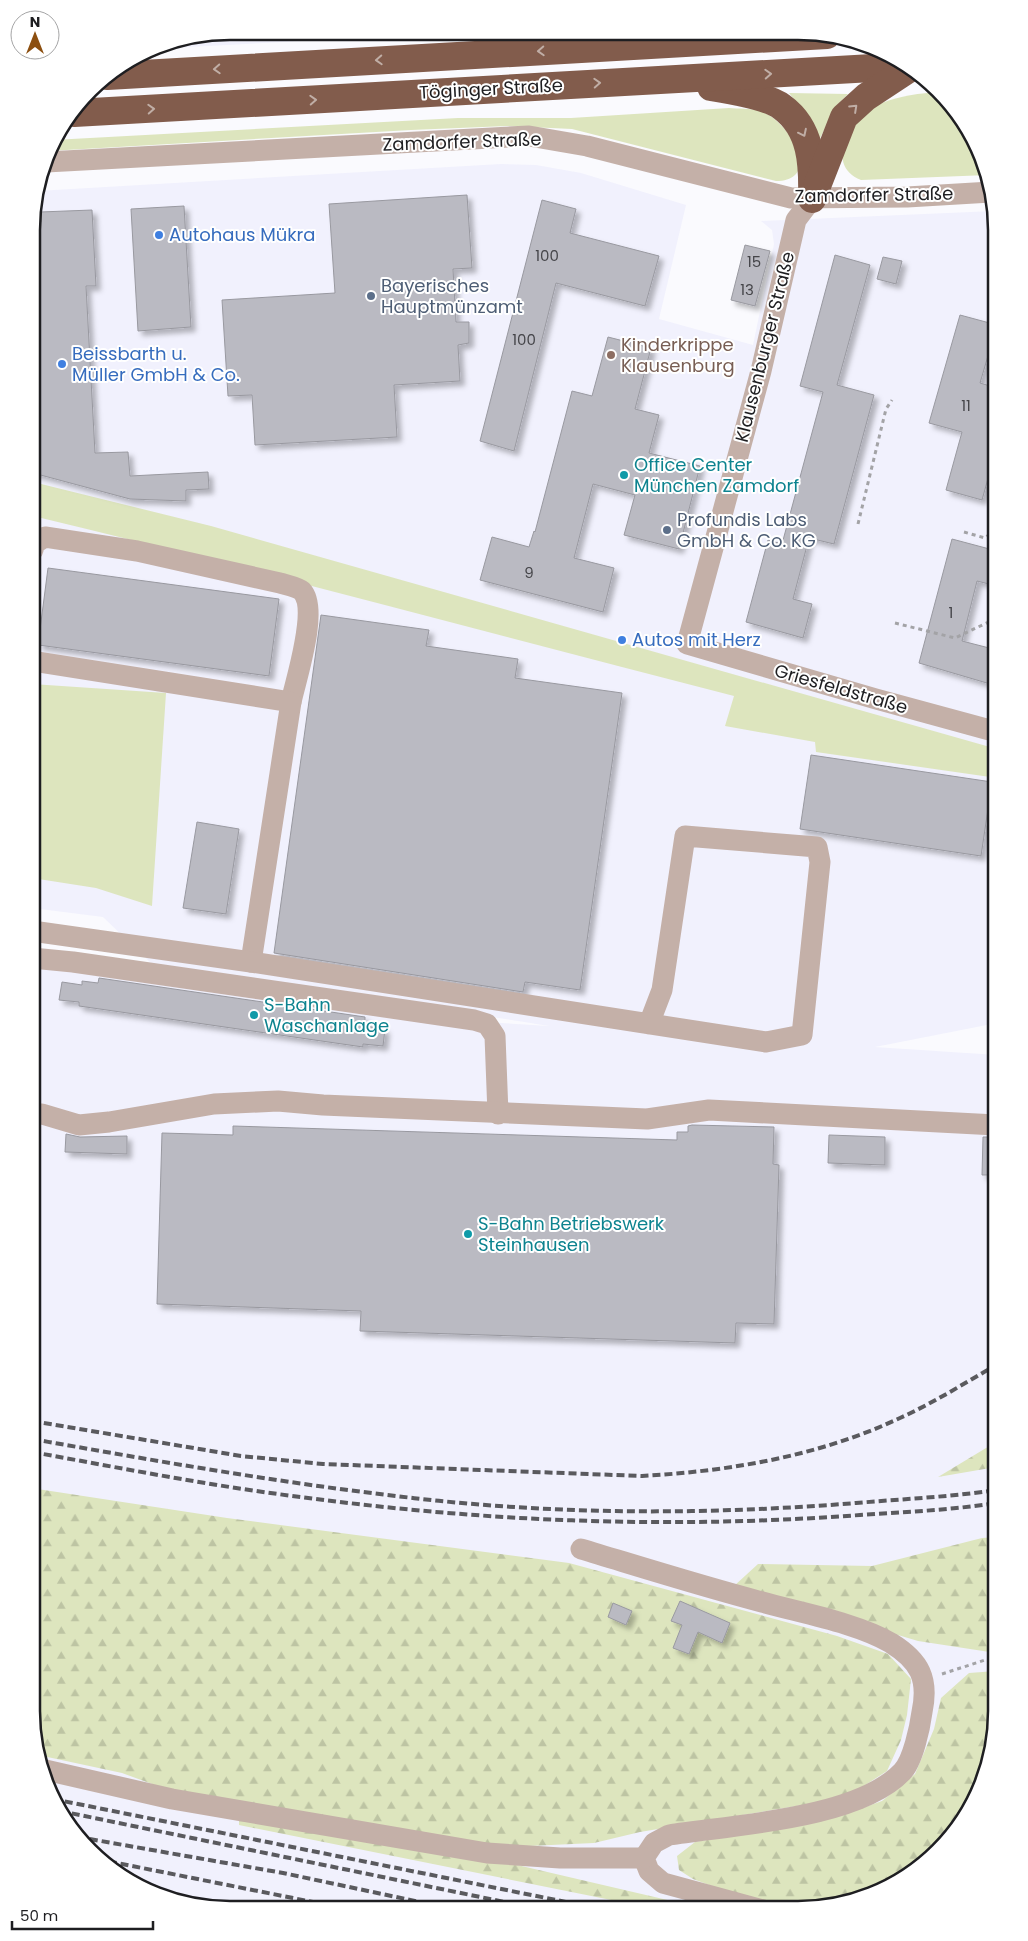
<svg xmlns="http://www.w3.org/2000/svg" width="1028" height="1941" viewBox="0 0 1028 1941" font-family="Poppins,sans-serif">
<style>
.built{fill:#f1f1fd;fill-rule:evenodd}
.green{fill:#dde5be}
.forest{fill:url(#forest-firs)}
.building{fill:#babac2;stroke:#9999a0;filter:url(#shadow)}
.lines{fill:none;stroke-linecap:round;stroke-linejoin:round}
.path{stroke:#a3a3a6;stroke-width:3;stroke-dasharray:4 4;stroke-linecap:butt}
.minor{stroke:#c4b0a8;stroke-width:21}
.highway{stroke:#825c4c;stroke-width:28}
.rail{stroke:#5a5a5e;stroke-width:4;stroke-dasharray:8 4;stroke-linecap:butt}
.oneway{stroke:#c0aea6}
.shop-dot{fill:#3f7fe0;stroke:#fff;stroke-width:2}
.service-dot{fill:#5c6f8a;stroke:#fff;stroke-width:2}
.education-dot{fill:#8d6e63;stroke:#fff;stroke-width:2}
.culture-dot{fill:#0f9aa8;stroke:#fff;stroke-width:2}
.labels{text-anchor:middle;stroke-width:4;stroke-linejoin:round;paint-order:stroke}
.number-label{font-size:15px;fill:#454549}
.street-label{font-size:18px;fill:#1e1e21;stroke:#fff}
.shop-label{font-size:18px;fill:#366cbe;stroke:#fff;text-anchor:start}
.service-label{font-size:18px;fill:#4e5e75;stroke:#fff;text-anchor:start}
.education-label{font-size:18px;fill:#785e54;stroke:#fff;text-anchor:start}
.culture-label{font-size:18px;fill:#0d838f;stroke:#fff;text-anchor:start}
.rim{fill:none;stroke:#1e1e21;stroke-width:2.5}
</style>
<defs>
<pattern id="forest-firs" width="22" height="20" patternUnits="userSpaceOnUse" patternTransform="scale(1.25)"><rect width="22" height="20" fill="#dde5be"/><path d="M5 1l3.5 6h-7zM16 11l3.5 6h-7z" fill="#bdc4a3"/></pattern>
<filter id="shadow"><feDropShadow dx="4.5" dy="4.5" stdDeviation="2.5" flood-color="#0004"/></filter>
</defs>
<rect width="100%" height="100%" fill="#fafafe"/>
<g class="built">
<polygon points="230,31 456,33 150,49"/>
<path d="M 501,164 L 536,165 L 581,173 L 686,205 L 659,319 L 753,345 L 774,244 L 772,230 L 761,221 L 994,211 L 997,230 L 997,1023 L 875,1047 L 997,1055 L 996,1725 L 982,1787 L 956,1832 L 909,1876 L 862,1899 L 798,1910 L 203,1908 L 142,1889 L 99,1861 L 65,1822 L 42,1775 L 31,1711 L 32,964 L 152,964 L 103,917 L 32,908 L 33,204 L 37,191 ZM 189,970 L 518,1021 L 549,1026 L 424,1018 Z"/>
</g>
<g class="green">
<path d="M 939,92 C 960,115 983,143 988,175 L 861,180 C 821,164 854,115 882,103 C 899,96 921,93 939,92 Z"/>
<polygon points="789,93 848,94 837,105 819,140 804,111"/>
<path d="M 729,108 C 738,109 751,108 760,111 C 788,119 825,180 776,181 L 572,129 L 507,126 L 411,130 L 49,151 L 53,140 L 458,118 L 571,118 Z"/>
<path d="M 33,482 L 211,526 L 997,749 L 997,778 L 816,752 L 815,742 L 725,726 L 734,696 C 500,636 267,572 33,516 Z"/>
<polygon points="32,684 166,693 152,906 96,888 32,878"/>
</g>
<g class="forest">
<polygon points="996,1442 996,1467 938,1477"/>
<polygon points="31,1488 227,1518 569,1563 837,1636 888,1654 911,1679 907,1715 901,1740 887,1771 845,1798 640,1832 594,1843 506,1847 174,1792 122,1773 38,1755 31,1711"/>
<polygon points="996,1537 996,1653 918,1641 734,1586 758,1564 872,1566 982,1538"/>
<polygon points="996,1671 996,1725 982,1787 956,1832 909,1876 862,1899 801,1909 728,1892 693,1879 679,1870 677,1856 695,1842 840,1816 882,1801 915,1774 934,1729 941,1698 969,1673"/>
<polygon points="239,1820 513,1864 706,1909 656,1909 239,1825"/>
</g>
<g class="building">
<polygon points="467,195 472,268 453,269 456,322 469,322 469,343 458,345 460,381 394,385 397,437 255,445 252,395 228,396 222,300 335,293 329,204"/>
<polygon points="542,200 576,209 570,233 659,256 645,306 556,283 514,451 480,441"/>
<polygon points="184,206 191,327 138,331 131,209"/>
<polygon points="92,210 96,286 86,286 95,453 128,452 130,476 208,472 209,489 186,490 186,501 130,499 33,473 33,223 41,222 40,212"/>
<polygon points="745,245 770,251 755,306 731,300"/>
<polygon points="835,255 870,265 837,385 874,395 834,544 809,538 793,599 812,604 803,638 746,622 768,540 782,544 823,392 800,386"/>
<polygon points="883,257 902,261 896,284 877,279"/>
<polygon points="960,315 997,325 980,383 997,388 997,446 982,500 946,490 962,432 929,423"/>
<polygon points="608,337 651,348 635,409 659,415 649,453 700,466 679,549 624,535 635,495 593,484 574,558 614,568 603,612 480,580 492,537 529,547 534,531 535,532 572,391 592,396"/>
<polygon points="952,539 997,551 997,586 977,581 962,641 997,650 997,686 919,663"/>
<polygon points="48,568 279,599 269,676 38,645"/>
<polygon points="321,615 429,630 426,646 518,659 515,678 622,693 580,990 525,982 523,992 274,953"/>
<polygon points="811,755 992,782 981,856 800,829"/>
<polygon points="197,822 239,829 226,914 183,908"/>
<polygon points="99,978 365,1017 365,1026 385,1029 383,1046 363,1044 363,1047 79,1006 79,1002 59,1000 62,982 82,985 82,981 98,983"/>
<polygon points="692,1125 774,1127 773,1164 779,1165 774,1324 736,1323 735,1343 360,1331 361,1311 157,1304 162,1133 233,1135 233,1126 677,1140 677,1132 688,1132 688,1126"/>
<polygon points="66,1134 80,1137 127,1136 127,1154 65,1152"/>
<polygon points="829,1135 885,1137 885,1165 828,1163"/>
<polygon points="983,1137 996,1137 996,1175 982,1175"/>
<polygon points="680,1601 730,1623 722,1643 698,1632 689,1654 673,1648 682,1625 671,1621"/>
<polygon points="613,1603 632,1611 626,1625 608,1617"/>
</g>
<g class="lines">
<g class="path">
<polyline points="858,524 886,409 892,400"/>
<polyline points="964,532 985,538 992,532 997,533"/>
<polyline points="895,623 955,638 997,618"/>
<polyline points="942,1674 988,1659 996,1660"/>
</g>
<g class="minor">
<polyline points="46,162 529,136 587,146 791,198 907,197 991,192"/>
<polyline points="812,199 796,220 761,371 687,644 876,699 997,732"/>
<path d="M 33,550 L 34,544 L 45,537 L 137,551 L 280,583 C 286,585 297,587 302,591 C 319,609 296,679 291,702"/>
<polyline points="32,661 291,702 251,962"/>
<polyline points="32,931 251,962 766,1042 802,1035 820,862 817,847 685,836 662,990 649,1024"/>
<polyline points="32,958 73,962 474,1020 487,1024 495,1036 498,1114"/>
<polyline points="32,1115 42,1114 79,1125 109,1122 214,1104 278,1101 323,1105 647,1119 709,1110 996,1125"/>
<path d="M 581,1549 C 641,1567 701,1586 762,1602 C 801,1613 857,1623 891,1643 C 920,1661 929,1679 922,1712 C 920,1727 913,1761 902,1772 C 857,1819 732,1825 669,1835 L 654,1843 L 644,1858 L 649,1871 L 663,1883 L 763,1910"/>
<polyline points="41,1769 172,1799 487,1853 560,1858 644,1858"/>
</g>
<g class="highway">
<polyline points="107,76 827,35"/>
<path d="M 711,87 C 729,90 768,96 782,107 C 812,129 813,165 812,199"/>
<polyline points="74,113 908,66"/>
<polyline points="817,186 844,117 866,97 910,68"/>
</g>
<g class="rail">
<path d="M 32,1421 L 241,1456 L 323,1464 L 642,1476 C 731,1471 819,1456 900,1418 C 933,1403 965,1383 996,1365"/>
<path d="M 32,1439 C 168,1463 304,1487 441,1501 C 579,1515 718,1514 856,1503 C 903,1499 950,1497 996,1490"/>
<path d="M 32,1452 C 121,1468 211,1486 301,1497 C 487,1522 673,1529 860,1515 C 906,1512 951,1510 996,1503"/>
<polyline points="53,1799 601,1909"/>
<polyline points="60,1811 539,1909"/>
<polyline points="78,1837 283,1873 453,1909"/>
<polyline points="97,1859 343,1908"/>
<polyline points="182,1901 219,1908"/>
</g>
</g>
<defs><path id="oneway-chevron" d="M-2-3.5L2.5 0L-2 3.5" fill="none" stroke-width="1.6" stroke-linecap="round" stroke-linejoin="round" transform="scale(1.25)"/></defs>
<g class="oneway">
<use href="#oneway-chevron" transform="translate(541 51) rotate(177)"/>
<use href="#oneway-chevron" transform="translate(379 60) rotate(177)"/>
<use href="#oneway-chevron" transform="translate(217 69) rotate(177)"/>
<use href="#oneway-chevron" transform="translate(768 74) rotate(-3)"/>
<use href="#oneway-chevron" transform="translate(597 83) rotate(-3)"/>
<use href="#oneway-chevron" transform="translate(313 100) rotate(-3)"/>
<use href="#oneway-chevron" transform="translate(854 108) rotate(-43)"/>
<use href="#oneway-chevron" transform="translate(151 109) rotate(-3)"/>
<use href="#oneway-chevron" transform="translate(803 133) rotate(64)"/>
</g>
<g class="shop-dot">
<circle cx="159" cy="235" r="5"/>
<circle cx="62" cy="364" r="5"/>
<circle cx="622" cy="640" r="5"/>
</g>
<g class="service-dot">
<circle cx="371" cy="296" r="5"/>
<circle cx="667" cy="530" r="5"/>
</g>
<circle class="education-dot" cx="611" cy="355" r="5"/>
<g class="culture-dot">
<circle cx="624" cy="475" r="5"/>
<circle cx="254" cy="1015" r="5"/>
<circle cx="468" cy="1234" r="5"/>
</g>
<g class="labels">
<g class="number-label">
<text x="547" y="261">100</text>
<text x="754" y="267">15</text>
<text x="747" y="295">13</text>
<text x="524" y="345">100</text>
<text x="966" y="411">11</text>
<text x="529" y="578">9</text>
<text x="951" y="618">1</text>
</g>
<g class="street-label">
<text transform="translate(491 89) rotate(-3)" y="6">Töginger Straße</text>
<text transform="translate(462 142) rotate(-2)" y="6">Zamdorfer Straße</text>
<text transform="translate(874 195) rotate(-1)" y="6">Zamdorfer Straße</text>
<text transform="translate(765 347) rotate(-76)" y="6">Klausenburger Straße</text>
<text transform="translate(841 689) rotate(16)" y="6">Griesfeldstraße</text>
</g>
<g class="shop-label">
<text x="169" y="241">Autohaus Mükra</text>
<text x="72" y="360">Beissbarth u.<tspan x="72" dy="21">Müller GmbH &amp; Co.</tspan></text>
<text x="632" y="646">Autos mit Herz</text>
</g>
<g class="service-label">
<text x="381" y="292">Bayerisches<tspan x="381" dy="21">Hauptmünzamt</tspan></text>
<text x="677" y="526">Profundis Labs<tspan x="677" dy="21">GmbH &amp; Co. KG</tspan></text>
</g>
<g class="education-label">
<text x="621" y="351">Kinderkrippe<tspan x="621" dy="21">Klausenburg</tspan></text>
</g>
<g class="culture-label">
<text x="634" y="471">Office Center<tspan x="634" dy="21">München Zamdorf</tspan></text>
<text x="264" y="1011">S-Bahn<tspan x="264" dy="21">Waschanlage</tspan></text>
<text x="478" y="1230">S-Bahn Betriebswerk<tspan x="478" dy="21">Steinhausen</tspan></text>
</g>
</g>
<path d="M0 0H1028V1941H0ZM230 40H798A190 190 0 0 1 988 230V1711A190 190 0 0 1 798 1901H230A190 190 0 0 1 40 1711V230A190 190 0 0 1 230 40Z" fill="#fff" fill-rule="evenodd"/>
<path class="rim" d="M230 40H798A190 190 0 0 1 988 230V1711A190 190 0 0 1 798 1901H230A190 190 0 0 1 40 1711V230A190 190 0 0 1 230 40Z"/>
<g transform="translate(35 35)"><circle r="24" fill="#ffffff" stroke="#a5a5a6"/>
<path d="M0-4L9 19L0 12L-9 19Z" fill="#8c4f10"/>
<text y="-8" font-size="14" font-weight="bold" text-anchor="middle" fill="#1e1e21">N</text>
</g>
<path d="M12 1921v8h141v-8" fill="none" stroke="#1e1e21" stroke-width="2.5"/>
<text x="20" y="1921" font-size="15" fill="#1e1e21" stroke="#ffffff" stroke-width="4" paint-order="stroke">50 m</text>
</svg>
